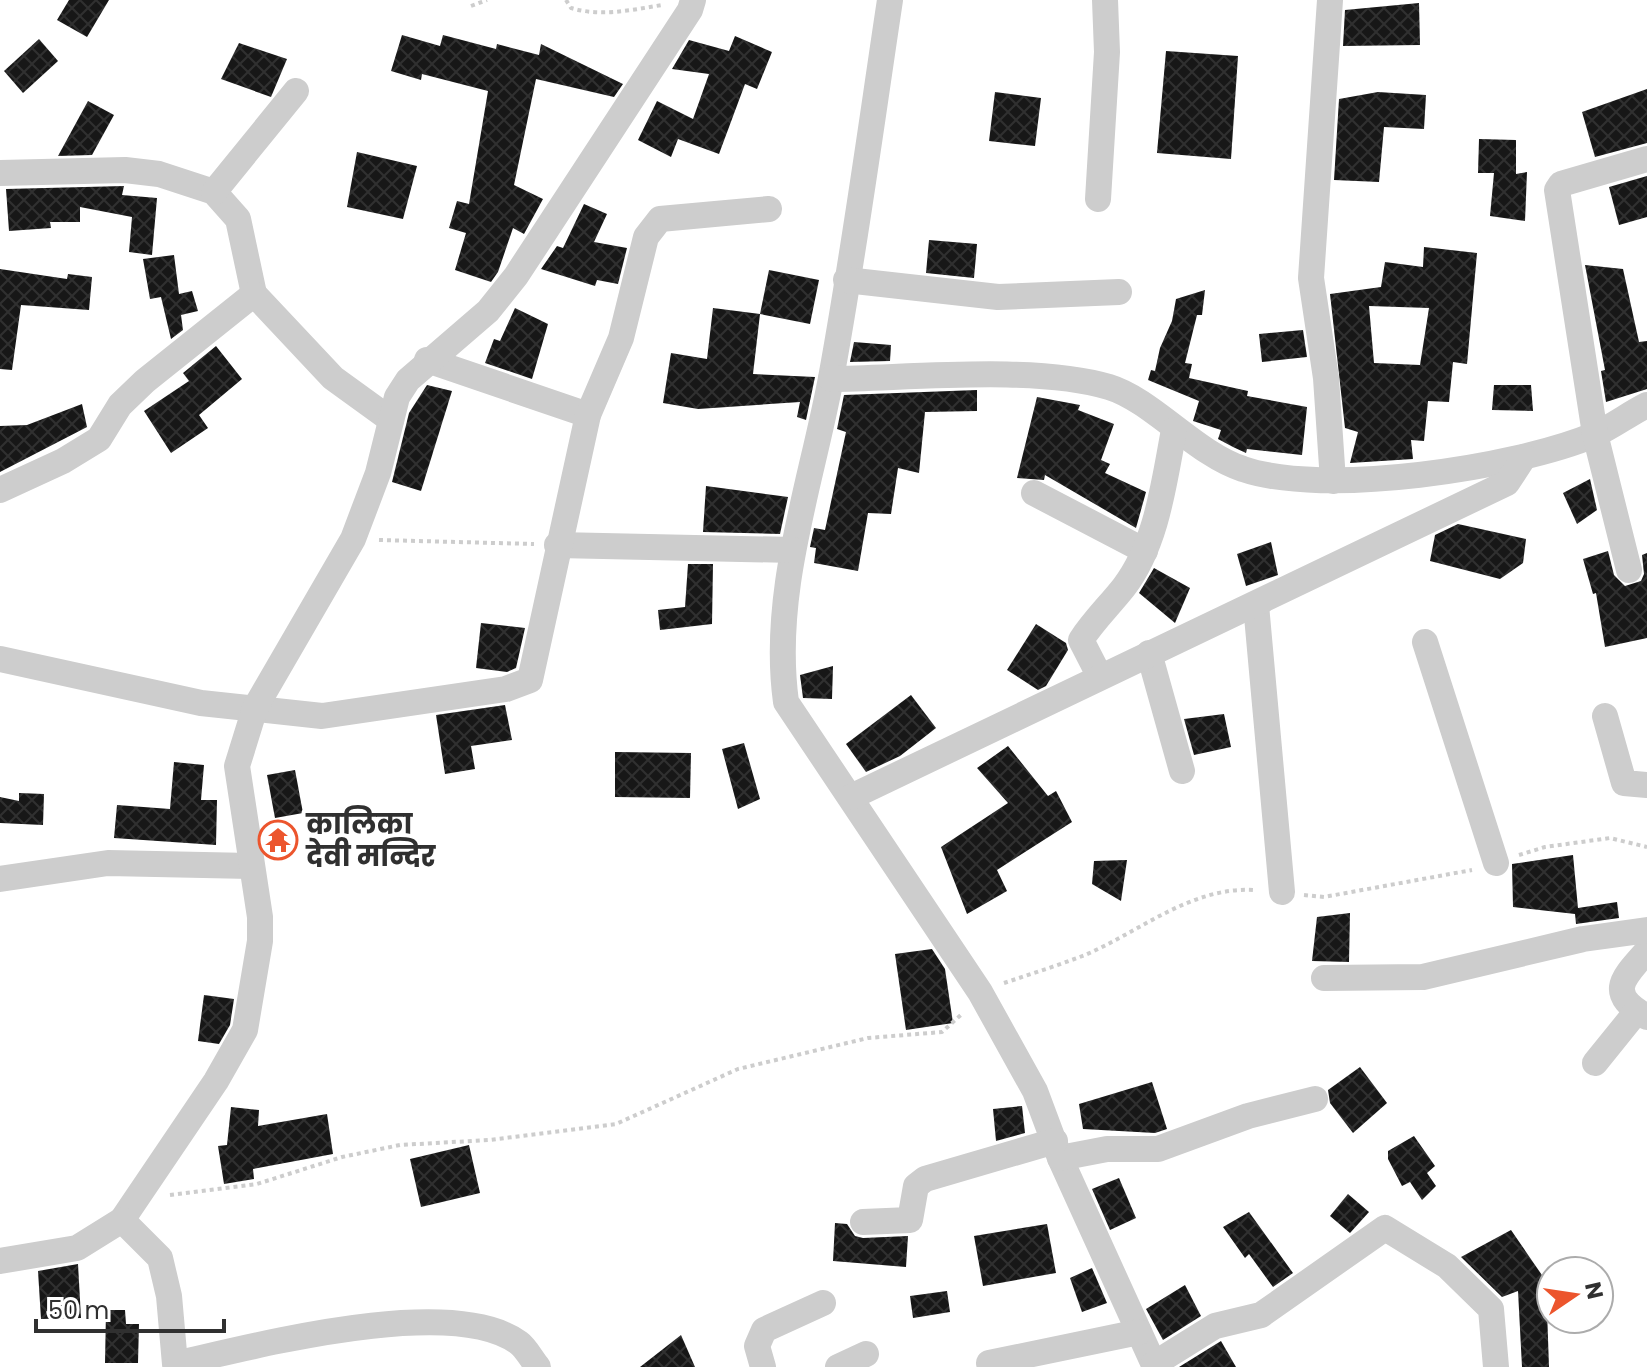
<svg xmlns="http://www.w3.org/2000/svg" width="1647" height="1367" viewBox="0 0 1647 1367" font-family="Poppins,'Noto Sans Devanagari',sans-serif">
<style>
.building{fill:url(#building-cross-hatch);fill-rule:evenodd}
.lines{fill:none;stroke-linecap:round;stroke-linejoin:round}
.path{stroke:#cdcdcd;stroke-width:4;stroke-dasharray:4 4;stroke-linecap:butt}
.minor{stroke:#cdcdcd;stroke-width:26}
.labels{text-anchor:middle;stroke-width:8;stroke-linejoin:round;paint-order:stroke}
.poi-label{font-size:28px;font-weight:bold;fill:#303030;stroke:#fff;text-anchor:start}
</style>
<defs>
<pattern id="building-cross-hatch" width="8" height="8" patternUnits="userSpaceOnUse" patternTransform="scale(2)"><rect width="8" height="8" fill="#171717"/><path d="M0 0l8 8M0 8l8-8" fill="none" stroke="#303030"/></pattern>
</defs>
<rect width="100%" height="100%" fill="#fff"/>
<g class="building">
<polygon points="69,0 109,0 87,37 57,20"/>
<polygon points="1419,3 1420,45 1343,46 1345,10"/>
<polygon points="402,35 440,46 443,35 496,49 497,44 539,55 541,44 623,84 614,97 536,79 514,185 543,199 524,234 513,228 498,272 491,282 455,270 466,233 449,228 457,201 469,204 488,91 422,74 421,80 391,71"/>
<polygon points="735,36 772,52 757,89 745,84 719,154 678,139 671,157 638,140 657,101 693,119 709,74 672,69 689,40 729,51"/>
<polygon points="39,39 58,61 23,93 4,71"/>
<polygon points="239,43 287,59 271,97 221,79"/>
<polygon points="1166,51 1238,56 1231,159 1157,153"/>
<polygon points="1647,89 1647,143 1595,157 1582,112"/>
<polygon points="995,92 1041,98 1035,146 989,141"/>
<polygon points="1378,92 1426,95 1424,129 1384,127 1379,182 1334,180 1339,99"/>
<polygon points="88,101 114,115 92,155 58,156"/>
<polygon points="1479,139 1516,140 1516,174 1527,172 1525,221 1490,216 1494,173 1478,173"/>
<polygon points="357,152 417,166 403,219 347,207"/>
<polygon points="1647,176 1647,217 1619,225 1609,187"/>
<polygon points="124,186 122,195 157,198 152,255 129,252 132,217 80,207 80,222 50,222 51,228 9,231 6,189"/>
<polygon points="584,204 607,214 594,242 627,248 618,284 597,280 595,286 541,269 557,246 563,248"/>
<polygon points="929,240 977,244 974,278 926,273"/>
<path d="M 1424,247 L 1477,253 L 1467,364 L 1453,362 L 1449,402 L 1428,401 L 1424,441 L 1411,440 L 1413,459 L 1350,463 L 1358,432 L 1345,428 L 1330,294 L 1381,287 L 1385,262 L 1423,267 ZM 1369,306 L 1429,308 L 1420,365 L 1374,363 Z"/>
<polygon points="174,255 179,294 192,291 198,311 181,315 183,330 171,339 161,297 150,299 143,259"/>
<polygon points="1585,265 1623,269 1639,342 1647,341 1647,389 1606,402 1601,371 1605,370"/>
<polygon points="0,269 67,279 68,274 92,277 89,310 21,305 12,370 0,369"/>
<polygon points="769,270 819,280 810,324 760,314"/>
<polygon points="1205,290 1202,315 1197,315 1185,363 1192,364 1189,378 1248,391 1247,396 1307,407 1302,455 1247,449 1246,453 1233,447 1218,439 1221,430 1193,421 1199,401 1148,380 1151,370 1155,371 1160,348 1172,321 1176,299"/>
<polygon points="515,308 548,324 532,379 485,363 494,339 500,341"/>
<polygon points="713,308 760,314 753,374 815,377 806,420 797,417 800,402 698,409 663,403 671,353 707,359"/>
<polygon points="1303,330 1307,357 1262,362 1259,334"/>
<polygon points="854,342 891,345 890,361 850,362"/>
<polygon points="216,346 242,379 199,415 208,428 171,453 144,411 189,381 183,373"/>
<polygon points="427,385 452,391 421,491 392,482 409,413"/>
<polygon points="1494,385 1531,385 1533,411 1492,410"/>
<polygon points="977,390 977,411 925,412 919,473 898,468 891,514 868,513 858,571 814,563 816,548 810,547 814,528 825,530 846,432 837,429 844,395"/>
<polygon points="1037,397 1080,405 1078,410 1114,424 1101,460 1110,464 1105,473 1146,492 1136,528 1045,475 1044,480 1017,478"/>
<polygon points="82,404 87,427 0,472 0,426 27,425"/>
<polygon points="1590,479 1597,510 1577,524 1563,493"/>
<polygon points="706,486 788,497 780,534 703,532"/>
<polygon points="1458,524 1526,539 1523,563 1500,579 1430,561 1435,535"/>
<polygon points="1271,542 1278,575 1246,586 1237,554"/>
<polygon points="1608,551 1614,575 1625,586 1641,581 1644,574 1642,555 1647,553 1647,638 1605,647 1596,593 1593,594 1583,559"/>
<polygon points="688,564 713,564 712,624 660,630 658,610 685,607"/>
<polygon points="1154,568 1190,588 1175,623 1139,593"/>
<polygon points="481,623 525,628 516,668 507,672 476,668"/>
<polygon points="1036,624 1066,643 1068,650 1046,686 1038,690 1007,670"/>
<polygon points="833,666 832,699 803,698 800,675"/>
<polygon points="911,695 936,728 900,756 866,772 846,744"/>
<polygon points="505,705 512,740 471,746 475,769 445,774 436,715"/>
<polygon points="1224,714 1231,747 1194,755 1184,719"/>
<polygon points="744,743 760,799 738,809 722,749"/>
<polygon points="1008,746 1048,796 1056,791 1072,822 997,870 1007,891 967,914 941,847 1008,803 977,768"/>
<polygon points="615,752 691,753 690,798 615,797"/>
<polygon points="174,762 204,765 201,800 217,800 216,845 114,838 117,805 170,809"/>
<polygon points="295,770 303,813 275,818 267,775"/>
<polygon points="19,793 44,794 43,825 0,823 0,797 19,801"/>
<polygon points="1573,855 1578,908 1617,902 1619,918 1576,924 1575,914 1513,907 1512,864"/>
<polygon points="1127,860 1121,901 1092,884 1094,861"/>
<polygon points="1350,913 1349,962 1312,961 1317,917"/>
<polygon points="932,949 945,969 953,1023 906,1030 895,954"/>
<polygon points="204,995 234,999 230,1025 219,1044 198,1041"/>
<polygon points="1360,1067 1387,1103 1353,1133 1330,1103 1328,1090"/>
<polygon points="1152,1082 1167,1129 1155,1133 1083,1129 1079,1104"/>
<polygon points="1022,1106 1025,1133 996,1141 993,1109"/>
<polygon points="231,1107 259,1110 258,1126 327,1114 333,1154 253,1169 254,1179 224,1184 218,1146 227,1145"/>
<polygon points="1414,1136 1435,1166 1427,1173 1436,1186 1422,1200 1410,1182 1402,1186 1388,1159 1388,1151"/>
<polygon points="469,1145 480,1193 421,1207 410,1159"/>
<polygon points="1119,1178 1136,1218 1110,1230 1092,1189"/>
<polygon points="1348,1194 1369,1212 1350,1233 1330,1216"/>
<polygon points="1249,1212 1293,1273 1273,1287 1249,1254 1245,1258 1223,1227"/>
<polygon points="835,1223 847,1224 855,1236 863,1238 908,1236 906,1267 833,1261"/>
<polygon points="1047,1224 1056,1273 983,1286 974,1236"/>
<polygon points="1511,1230 1546,1281 1549,1367 1522,1367 1518,1291 1502,1297 1461,1257"/>
<polygon points="78,1264 81,1318 41,1319 38,1271"/>
<polygon points="1092,1268 1107,1303 1082,1312 1070,1278"/>
<polygon points="1185,1285 1201,1316 1163,1340 1146,1309"/>
<polygon points="947,1291 950,1312 913,1318 910,1296"/>
<polygon points="106,1310 125,1310 126,1324 139,1324 138,1363 105,1363"/>
<polygon points="681,1335 695,1367 640,1367"/>
<polygon points="1221,1341 1236,1367 1179,1367"/>
</g>
<g class="lines">
<g class="path">
<path d="M 566,0 L 571,8 C 601,17 631,10 662,5"/>
<polyline points="471,6 487,0"/>
<polyline points="379,540 534,544"/>
<polyline points="1519,855 1545,847 1610,838 1647,847"/>
<polyline points="1304,895 1324,897 1472,870"/>
<path d="M 1004,983 C 1031,974 1059,965 1085,955 C 1141,931 1192,886 1255,890"/>
<polyline points="170,1195 257,1184 342,1157 400,1145 489,1140 616,1124 738,1069 868,1038 942,1032 963,1013"/>
</g>
<g class="minor">
<path d="M 890,0 C 871,126 854,253 831,378 C 811,485 771,593 786,702 L 980,992 L 1035,1091 L 1060,1158 L 1155,1367"/>
<polyline points="1330,0 1311,278 1326,378 1333,481"/>
<polyline points="0,173 125,170 159,174 214,192 238,219 254,294"/>
<polyline points="214,192 296,91"/>
<polyline points="1098,199 1107,52 1105,0"/>
<polyline points="846,280 998,297 1119,292"/>
<polyline points="427,360 588,415"/>
<path d="M 831,379 C 910,378 1035,365 1109,387 C 1152,400 1196,454 1243,469 C 1324,497 1515,468 1594,435 C 1612,427 1629,414 1647,405"/>
<polyline points="0,490 63,461 99,439 120,405 145,381 254,294 333,378 391,420"/>
<polyline points="1034,493 1145,551"/>
<polyline points="557,545 793,550"/>
<polyline points="1629,570 1595,434 1557,190 1561,184 1647,159"/>
<polyline points="1256,605 1282,892"/>
<polyline points="1425,642 1496,863"/>
<polyline points="1149,653 1182,771"/>
<polyline points="0,659 201,703 322,716 506,689 530,680 588,415 621,338 646,237 660,219 769,209"/>
<path d="M 1100,677 L 1081,640 C 1094,620 1109,606 1124,587 C 1157,544 1164,482 1174,430"/>
<polyline points="1605,716 1624,783 1647,785"/>
<polyline points="851,797 1507,483 1524,457"/>
<polyline points="0,879 108,863 251,866"/>
<path d="M 1647,951 C 1622,979 1606,993 1647,1017"/>
<polyline points="1324,978 1423,977 1583,939 1647,930"/>
<polyline points="1595,1063 1637,1011"/>
<polyline points="1060,1158 1107,1149 1158,1149 1248,1116 1315,1099"/>
<polyline points="122,1220 216,1081 245,1030 260,941 260,917 237,766 255,708 353,539 378,473 397,397 408,380 488,311 516,276 690,10 693,0"/>
<polyline points="863,1222 910,1220 916,1186 925,1179 1055,1141"/>
<path d="M 0,1261 L 77,1248 L 122,1220 L 160,1258 L 169,1296 L 175,1364 C 252,1347 452,1293 519,1343 C 526,1348 532,1360 538,1367"/>
<polyline points="989,1363 1139,1332"/>
<polyline points="1154,1364 1215,1326 1261,1315 1385,1228 1447,1266 1491,1309 1496,1367"/>
<polyline points="763,1367 757,1346 764,1330 823,1303"/>
<polyline points="838,1367 866,1354"/>
</g>
</g>
<defs>
<g id="temple-ring" transform="scale(2)"><circle r="9.5" fill="#fff" stroke="#ec552d" stroke-width="1.5"/><path d="M0-6L5-2H3V0L6.5 2.5H4V6H1.5V3h-3V6H-4V2.5H-6.5L-3 0V-2H-5Z" fill="#ec552d"/></g>
</defs>
<g fill-rule="evenodd">
<use href="#temple-ring" x="278" y="840"/>
</g>
<g class="labels">
<g class="poi-label">
<text x="306" y="834">कालिका<tspan x="306" dy="32">देवी मन्दिर</tspan></text>
</g>
</g>
<g transform="translate(1575 1295) rotate(77)"><circle r="38" fill="#ffffff" stroke="#acacac" stroke-width="2"/>
<path d="M0-6L14 30L0 20L-14 30Z" fill="#ec552d"/>
<text y="-12" font-size="22" font-weight="bold" text-anchor="middle" fill="#303030">N</text>
</g>
<path d="M36 1319v12h188v-12" fill="none" stroke="#303030" stroke-width="4"/>
<text x="48" y="1319" font-size="24" fill="#303030" stroke="#ffffff" stroke-width="6" paint-order="stroke">50 m</text>
</svg>
